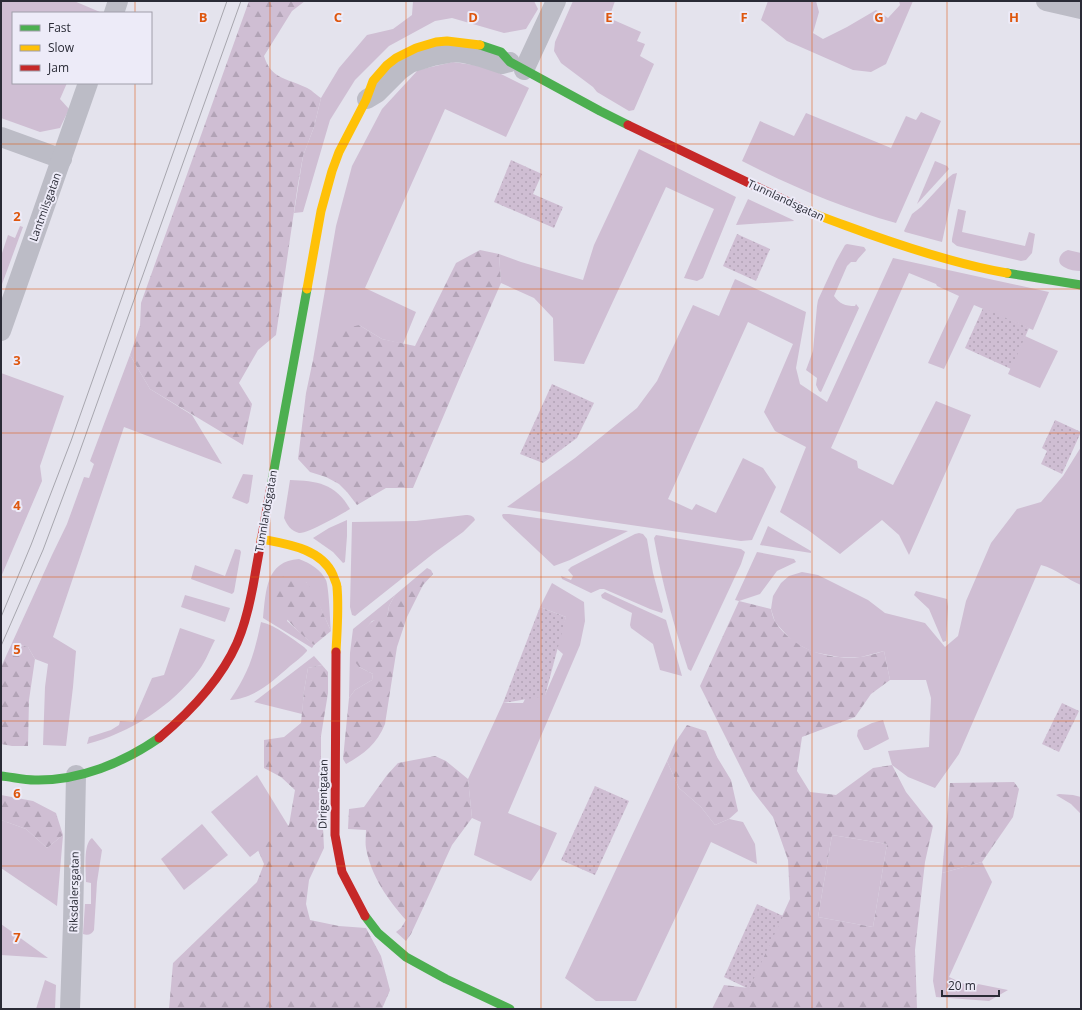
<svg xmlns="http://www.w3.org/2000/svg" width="1082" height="1010" viewBox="0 0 1082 1010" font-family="'Open Sans',sans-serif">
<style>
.grass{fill:#cfbed3}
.forest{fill:url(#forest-firs);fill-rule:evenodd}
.park{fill:url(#park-dots)}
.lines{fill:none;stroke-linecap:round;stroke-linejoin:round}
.street{stroke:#bcbcc6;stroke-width:20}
.fast{stroke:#4caf50;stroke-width:9}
.slow{stroke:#ffc107;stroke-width:9}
.jam{stroke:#c62828;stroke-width:9}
.tram{stroke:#a7a6ae;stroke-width:1}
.grid{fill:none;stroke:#de570e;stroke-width:1;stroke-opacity:0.55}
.labels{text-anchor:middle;stroke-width:4;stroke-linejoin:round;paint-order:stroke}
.street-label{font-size:11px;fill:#2a2b36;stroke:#edebf8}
.grid-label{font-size:13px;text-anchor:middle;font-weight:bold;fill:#de570e;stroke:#edebf8;stroke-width:4;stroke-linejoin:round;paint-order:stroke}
</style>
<defs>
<pattern id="forest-firs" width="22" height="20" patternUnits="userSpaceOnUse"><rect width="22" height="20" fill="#cfbed3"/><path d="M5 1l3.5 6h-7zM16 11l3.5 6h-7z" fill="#b2a3b6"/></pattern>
<pattern id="park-dots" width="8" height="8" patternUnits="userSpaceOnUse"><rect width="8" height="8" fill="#cfbed3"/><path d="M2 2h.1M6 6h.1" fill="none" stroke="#b2a3b6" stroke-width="1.8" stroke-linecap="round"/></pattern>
</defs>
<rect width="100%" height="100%" fill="#e4e3ed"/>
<g class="grass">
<polygon points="1,1 74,1 100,12 100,13 13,13 13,83 67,83 60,99 69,109 60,128 40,132 1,118"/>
<polygon points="413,1 534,1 538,9 526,29 504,33 452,18 435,21 389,46 355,80 330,120 303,212 294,213 303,156 314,127 321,98 339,68 367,35 393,29 412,15"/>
<polygon points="573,1 615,1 609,18 641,32 637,41 645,44 640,56 654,64 634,110 629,111 597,92 593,87 561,63 554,51 555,42"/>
<polygon points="768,1 816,1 819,12 813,33 823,39 847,27 876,10 888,18 900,5 899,1 913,1 886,64 871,72 853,70 787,41 761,20"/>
<polygon points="453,62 487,67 529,88 506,137 445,109 365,288 416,312 403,344 382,339 359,325 313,360 336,226 352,166 382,109 418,70"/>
<path d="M 921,112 L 941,121 L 896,223 C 842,208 791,186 742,161 L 760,121 L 794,136 L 806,113 L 891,148 L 906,116 L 916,120 Z"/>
<polygon points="639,149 736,197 703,278 697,281 684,278 714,209 666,187 584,364 554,361 553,318 534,298 501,283 499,254 521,262 583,280 594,245"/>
<polygon points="935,161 947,166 949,169 917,204"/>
<polygon points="957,173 942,242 905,232 904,231 912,214 921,207 948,178 953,174"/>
<polygon points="748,199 793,220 794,221 736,225"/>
<polygon points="958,209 966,211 962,232 1025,246 1029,232 1035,234 1032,253 1026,260 1021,261 957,246 952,242 952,239"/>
<polygon points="20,226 23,227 1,287 1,256 8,235 15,238"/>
<path d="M 847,244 L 864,247 L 866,250 L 858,259 L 856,262 L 851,262 L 847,266 L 834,296 C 840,304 845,306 855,306 L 856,304 L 859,308 L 821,392 L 819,391 L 816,385 L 817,378 L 806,370 L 813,351 L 817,306 L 818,300 L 836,261 L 845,245 Z"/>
<path d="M 1068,250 L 1081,253 L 1081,271 C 1076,271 1069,270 1064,267 C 1055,263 1060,252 1068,250 Z"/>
<polygon points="893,258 1049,292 1033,330 974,305 944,369 928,363 959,296 937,286 936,284 909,273 831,448 857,461 858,468 893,485 936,401 971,415 909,555 899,535 882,520 840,554 808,530 780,512 806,447 775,431 764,412 793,344 748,322 668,499 692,510 696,504 716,513 743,458 763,468 776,487 752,540 741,541 507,507 575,458 637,408 657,381 693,305 719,316 735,279 806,312 796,368 800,384 827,402"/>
<polygon points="1025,336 1058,351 1040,388 1008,374"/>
<polygon points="130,355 150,389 192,415 222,464 124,427 53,637 76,651 73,687 66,746 43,745 45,687 48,664 35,659 28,647 12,643 52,555 67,524 84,477 89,478 94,464 90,461"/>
<polygon points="1,373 64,396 40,466 42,481 1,577"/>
<path d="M 1081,447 L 1081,585 C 1066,579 1057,569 1041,565 L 959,754 L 935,788 L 908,777 L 892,765 L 888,751 L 929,747 L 931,698 L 926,680 L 890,680 L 884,651 L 861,657 L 839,657 L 813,652 L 793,642 L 775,622 L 771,609 L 773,596 L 781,583 L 789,576 L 802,572 L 818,575 L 868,600 L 885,613 L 925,623 L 945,647 L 958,636 L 966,601 L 991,543 L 1017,509 L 1041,502 L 1063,476 Z"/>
<polygon points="243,474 253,475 249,502 247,504 232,498"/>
<path d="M 290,480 C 317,481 335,483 350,509 C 342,514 307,534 299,533 C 291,531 287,525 284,518 Z"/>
<polygon points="503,514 509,514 628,531 570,560 554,566 503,518 502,515"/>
<path d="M 466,515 C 470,515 474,516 475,520 L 463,532 L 434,553 L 361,611 L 355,616 L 352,615 L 350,607 L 352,522 L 416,521 Z"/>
<polygon points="347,520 347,536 345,562 343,563 333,552 313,538 329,528"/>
<polygon points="768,526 811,551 811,553 760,545"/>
<polygon points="639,533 643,534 647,539 653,573 663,610 662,613 650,609 604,589 600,589 591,593 562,579 561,576 571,580 573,576 568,570 571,567 635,534"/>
<path d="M 656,535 L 741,549 L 745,552 L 741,564 L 691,671 L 688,669 C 674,626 662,583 654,538 Z"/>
<polygon points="235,549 240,550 241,552 234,592 232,594 191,579 195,565 225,576"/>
<polygon points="757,552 794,559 796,562 777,571 760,594 739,601 735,600"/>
<path d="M 299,559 C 310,563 321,570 326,580 C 329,588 330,621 331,631 L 321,609 L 306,582 L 287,621 L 314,645 L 312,648 L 263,618 C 266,590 266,561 299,559 Z"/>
<polygon points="552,583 584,602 585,621 580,645 508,813 557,833 543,864 531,881 474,855 481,822 472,818 468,779 503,703 523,703 530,689 545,695 563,654 555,647 566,617 540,607"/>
<polygon points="916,591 947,599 948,607 946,641 943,642 929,609 914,595"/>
<polygon points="605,592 666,620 682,676 660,670 653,644 631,628 630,625 632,613 602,598 601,595"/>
<polygon points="185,595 230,608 225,622 181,607"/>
<polygon points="395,595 389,606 387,617 372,621 355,642 359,667 373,674 372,680 355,690 349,698 350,653 353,629"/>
<path d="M 261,622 C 277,626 291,638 304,647 L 307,650 L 307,651 C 302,657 295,662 290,666 C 273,681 254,699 230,700 C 249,672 254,655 261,622 Z"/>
<path d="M 180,628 L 215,640 C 210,649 206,661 199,670 C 172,706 130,733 87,744 L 89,737 L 111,730 L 119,725 L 120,721 L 133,722 L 152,678 L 164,675 Z"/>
<polygon points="314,656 322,665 308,668 304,691 302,714 254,702"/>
<polygon points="883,720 889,739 868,750 864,750 857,736 858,730 872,723"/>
<polygon points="667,761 679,788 701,807 715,825 729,819 743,822 755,844 757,864 711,842 636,1001 596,1001 565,978"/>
<polygon points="257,775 289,827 250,857 211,812"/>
<polygon points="1059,794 1073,795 1081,797 1081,814 1071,804 1056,795"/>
<polygon points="1,820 26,829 47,848 63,835 57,906 1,868"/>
<polygon points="202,824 228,855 184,890 161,859"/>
<polygon points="832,835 887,844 873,927 818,917"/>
<path d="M 92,838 L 102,850 L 97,882 L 94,930 C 92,934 88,936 83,934 L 85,904 L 91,904 L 91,883 L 86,882 L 86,881 C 86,869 83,844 92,838 Z"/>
<polygon points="982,862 992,882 949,977 975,989 978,984 1008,990 989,1001 936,997 933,981 942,873"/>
<polygon points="1,924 48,958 1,955"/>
<polygon points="45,980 56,985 55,1009 36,1009"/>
</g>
<g class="forest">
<path d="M 249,1 L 305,1 L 292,11 L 264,56 C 271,79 286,78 305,87 C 311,89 316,95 321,98 L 314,127 L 303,156 L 298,184 L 276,335 L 258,350 L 239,383 L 252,404 L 243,445 L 150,389 L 130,355 L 140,326 L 141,303 Z"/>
<polygon points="480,250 499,254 501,283 466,363 413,488 386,488 357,505 347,492 339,484 326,477 310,472 298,459 306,393 313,360 336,331 359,325 382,339 415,346 456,263"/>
<path d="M 427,568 L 431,570 L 433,574 L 423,585 L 407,617 L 397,647 L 385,724 C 377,744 364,754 346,764 L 343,759 L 349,698 L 355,690 L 372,680 L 373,674 L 359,667 L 352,658 C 353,653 353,646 355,642 C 361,632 375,614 387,617 L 389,606 L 395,595 Z"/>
<path d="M 290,574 C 296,576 302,577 307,583 C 317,596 324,616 331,631 L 314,645 C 297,630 273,611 273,586 L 280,578 Z"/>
<path d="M 739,601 L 771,609 C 772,613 773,619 776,623 C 794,650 829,660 860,657 C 868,656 877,653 884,651 L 890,680 L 871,694 L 855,717 L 802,737 L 797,771 L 810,792 L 836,795 L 873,768 L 892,765 L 906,792 L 933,826 L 925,862 L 915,950 L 917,1009 L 712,1009 L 724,985 L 749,988 L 790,899 L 788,860 L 773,817 L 752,790 L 700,686 ZM 832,835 L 887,844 L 873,927 L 818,917 Z"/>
<polygon points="12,643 28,647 35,659 29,700 28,746 12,746 1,744 1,667"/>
<polygon points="322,665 328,672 328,693 321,736 321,790 324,848 309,880 306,904 310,920 339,926 366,928 381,956 390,990 382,1009 169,1009 173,963 257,882 264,864 258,850 289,825 295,790 281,777 264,768 264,740 284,737 301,723 304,691 308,668"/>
<polygon points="687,725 706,731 717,757 731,780 738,811 729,819 715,825 701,807 679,788 667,761 675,743"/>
<path d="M 435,756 L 446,761 L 468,779 L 472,818 L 452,845 L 411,934 L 406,941 L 396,932 L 401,928 L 406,920 C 388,900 371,876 366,848 C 365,842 366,836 366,830 L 348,829 L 349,809 L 364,807 L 387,775 L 398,763 Z"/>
<polygon points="1014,782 1019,789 1013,817 982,862 942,873 950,783"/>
<polygon points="1,795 33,801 56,813 63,835 47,848 26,829 1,820"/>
</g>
<g class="park">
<polygon points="511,160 542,174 533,194 563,207 554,228 494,202"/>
<polygon points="737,234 770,249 756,281 723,266"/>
<polygon points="983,308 1029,328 1011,369 965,348"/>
<polygon points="552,384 594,403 577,438 543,463 520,454"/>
<polygon points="1055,420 1081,432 1062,474 1041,464 1047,451 1042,448"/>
<polygon points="540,607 566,617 545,696 503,703"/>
<polygon points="1062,703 1079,711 1059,752 1042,744"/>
<polygon points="595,786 629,801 595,875 561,860"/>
<polygon points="757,904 783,916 749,989 724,977"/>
</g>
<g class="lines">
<g class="street">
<polyline points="1046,1 1081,9"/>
<polyline points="114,13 118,1"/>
<polyline points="524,70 556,1"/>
<polyline points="367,99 377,93 400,70 410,63 433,56 454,52 464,53 481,57 502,64 510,62"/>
<polyline points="1,137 62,159"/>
<polyline points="1,331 88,83"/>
<polyline points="70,1009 73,923 76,775"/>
</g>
<g class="fast">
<polyline points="480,45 501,52 510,62 600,111 628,125"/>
<polyline points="1007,273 1081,285"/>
<polyline points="271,486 307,289"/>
<path d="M 1,776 C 12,777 23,780 35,780 C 79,781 123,763 159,738"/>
<polyline points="365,916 378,933 406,957 446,979 510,1009"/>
</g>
<g class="slow">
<path d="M 803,209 C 823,218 845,225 866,233 C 911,249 960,265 1007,273"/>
<polyline points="307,289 321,211 332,171 339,152 366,100 373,81 387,65 396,58 416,48 436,42 447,41 480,45"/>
<path d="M 261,539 C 286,544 321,548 333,575 C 334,579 337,583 337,587 C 339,608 337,631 336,652"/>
</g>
<g class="jam">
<polyline points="628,125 803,209"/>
<polyline points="336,652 335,835 342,872 365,916"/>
<path d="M 159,738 C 190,712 220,681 237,643 C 247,620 252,594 256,569 C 261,541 266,514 271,486"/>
</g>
<g class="tram">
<polyline points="1,617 31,545 71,441 227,1"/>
<polyline points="1,646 43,550 76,462 241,1"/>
</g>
</g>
<path class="grid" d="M 135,1 L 135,13M 270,1 L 270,1009M 406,1 L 406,1009M 541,1 L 541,1009M 676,1 L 676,1009M 812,1 L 812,1009M 947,1 L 947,1009M 135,83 L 135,1009M 1,144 L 1081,144M 1,289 L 1081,289M 1,433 L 1081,433M 1,577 L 1081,577M 1,721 L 1081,721M 1,866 L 1081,866"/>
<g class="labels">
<g class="street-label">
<text transform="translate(786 200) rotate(25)" y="4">Tunnlandsgatan</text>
<text transform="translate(45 207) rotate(-70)" y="4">Lantmilsgatan</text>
<text transform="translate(266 511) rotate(-80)" y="4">Tunnlandsgatan</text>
<text transform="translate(323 794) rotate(-89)" y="4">Dirigentgatan</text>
<text transform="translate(74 892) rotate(-89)" y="4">Riksdalersgatan</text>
</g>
</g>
<g class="grid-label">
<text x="203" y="22">B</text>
<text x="338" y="22">C</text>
<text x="473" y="22">D</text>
<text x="609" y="22">E</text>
<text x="744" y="22">F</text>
<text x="879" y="22">G</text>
<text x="1014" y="22">H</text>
<text x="17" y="221">2</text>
<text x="17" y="365">3</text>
<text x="17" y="510">4</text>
<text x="17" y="654">5</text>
<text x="17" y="798">6</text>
<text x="17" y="942">7</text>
</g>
<rect width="1082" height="1010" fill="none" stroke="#2a2b36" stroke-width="4"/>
<rect x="12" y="12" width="140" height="72" fill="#edebf8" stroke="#9f9eaa"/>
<rect x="20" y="25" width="20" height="6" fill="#4caf50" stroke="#9f9eaa"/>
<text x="48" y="32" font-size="12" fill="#2a2b36">Fast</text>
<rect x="20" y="45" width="20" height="6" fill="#ffc107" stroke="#9f9eaa"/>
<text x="48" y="52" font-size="12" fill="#2a2b36">Slow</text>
<rect x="20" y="65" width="20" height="6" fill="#c62828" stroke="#9f9eaa"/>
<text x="48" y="72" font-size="12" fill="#2a2b36">Jam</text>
<path d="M942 990v6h57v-6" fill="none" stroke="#2a2b36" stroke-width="2"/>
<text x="948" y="990" font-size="12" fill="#2a2b36" stroke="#edebf8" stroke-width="3" paint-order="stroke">20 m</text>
</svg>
